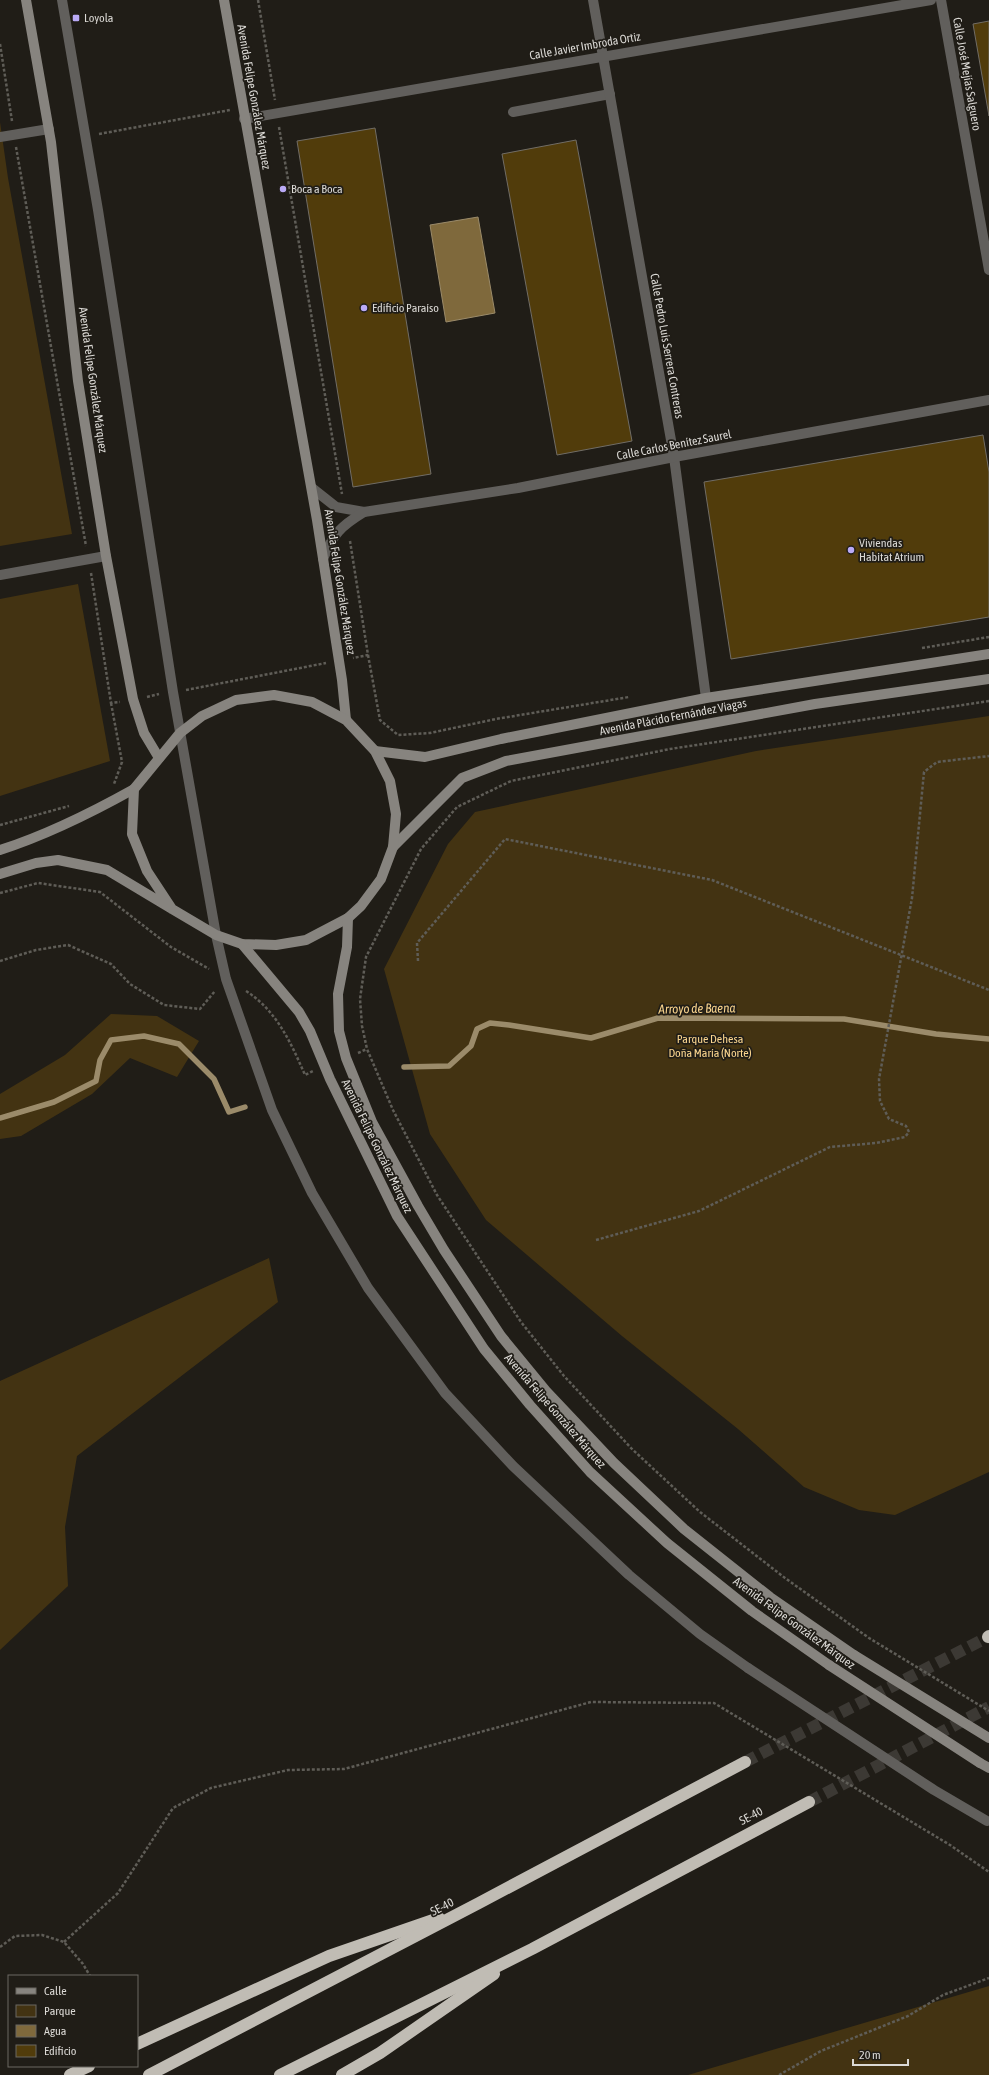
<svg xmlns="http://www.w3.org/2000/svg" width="989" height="2075" viewBox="0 0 989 2075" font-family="'Asap Condensed',sans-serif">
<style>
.green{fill:#433312}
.water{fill:#7f693c;stroke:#9b8b6a}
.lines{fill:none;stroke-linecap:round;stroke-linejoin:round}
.stream{stroke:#9b8b6a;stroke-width:5.5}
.building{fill:#513c0b;stroke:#716d66}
.highway-tunnel{stroke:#3c3934;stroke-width:12;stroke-dasharray:12 6;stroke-linecap:butt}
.path{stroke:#5f5d57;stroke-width:2.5;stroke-dasharray:3 2;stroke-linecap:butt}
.lane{stroke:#615f5c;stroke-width:10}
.street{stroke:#615f5c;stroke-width:10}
.secondary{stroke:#87847f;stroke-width:10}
.highway{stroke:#c0bcb4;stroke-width:12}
.lane-bridge{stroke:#615f5c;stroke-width:10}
.secondary-bridge{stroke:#87847f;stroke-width:10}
.poi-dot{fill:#baaaf6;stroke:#201d17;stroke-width:1.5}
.labels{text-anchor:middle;stroke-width:3.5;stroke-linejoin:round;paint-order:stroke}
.poi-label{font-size:12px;fill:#dbd9d5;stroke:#201d17;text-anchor:start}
.street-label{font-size:12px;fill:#dbd9d5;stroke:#201d17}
.park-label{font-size:12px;fill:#fbd68f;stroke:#201d17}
.water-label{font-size:13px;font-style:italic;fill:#f8d38c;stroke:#201d17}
</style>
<rect width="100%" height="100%" fill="#201d17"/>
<g class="green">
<polygon points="0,122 8,178 72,534 0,546"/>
<polygon points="78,584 110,761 0,796 0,599"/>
<polygon points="989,716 989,1472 895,1515 859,1510 804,1487 738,1429 622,1336 486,1220 430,1134 384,969 448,844 475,812 756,751"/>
<polygon points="111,1014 157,1016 199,1041 177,1077 130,1058 92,1094 21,1136 0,1139 0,1094 65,1055"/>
<polygon points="269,1258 278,1302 77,1456 65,1527 68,1586 0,1650 0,1381"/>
<polygon points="989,1986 989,2075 688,2075"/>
</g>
<polygon class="water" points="478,217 495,313 446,322 430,225"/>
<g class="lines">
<g class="stream">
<polyline points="404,1067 449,1066 471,1046 477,1029 490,1023 509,1025 591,1038 658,1018 844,1019 936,1034 989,1039"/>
<polyline points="0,1118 54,1102 96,1081 100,1060 111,1040 144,1036 179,1044 214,1079 229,1112 245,1107"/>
</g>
</g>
<g class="building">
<polygon points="989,21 989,116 973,24"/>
<polygon points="375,128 431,474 353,487 297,141"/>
<polygon points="576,140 632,441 557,455 502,154"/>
<polygon points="983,435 989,472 989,617 731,659 704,482"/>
</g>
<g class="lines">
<g class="highway-tunnel">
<polyline points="745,1762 988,1637"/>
<polyline points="809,1802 989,1707"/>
</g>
<g class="path">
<polyline points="258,0 275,100"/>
<polyline points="0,44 12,121"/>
<polyline points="279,127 342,494"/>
<polyline points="99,134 230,110"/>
<polyline points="16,147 86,546"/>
<polyline points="350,541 368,655 353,658"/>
<polyline points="91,573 111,703 120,702"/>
<polyline points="922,648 989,637"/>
<polyline points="368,655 380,720 398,735 430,733 496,719 629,697"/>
<polyline points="186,690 326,663"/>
<polyline points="147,697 159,694"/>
<polyline points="989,701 670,749 511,781 457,807 421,849 366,957 360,999 362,1026 367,1049 393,1110 437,1195 521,1322 564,1376 632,1449 700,1512 785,1578 869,1638 989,1711"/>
<polyline points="111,703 122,762 114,784"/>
<polyline points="0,825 69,806"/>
<polyline points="0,893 38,883 100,892 171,947 209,969"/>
<polyline points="0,961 36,950 68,945 111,964 130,984 164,1005 200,1009 215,991"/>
<polyline points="418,961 417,943 505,839 712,880 989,990"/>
<path d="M 246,991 C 277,1011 291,1043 305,1075 L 313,1071"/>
<polyline points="358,1053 367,1049"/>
<polyline points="596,1240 699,1211 830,1147 876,1143 905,1137 909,1132 906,1126 889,1119 880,1101 879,1079 912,898 924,772 937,762 989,756"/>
<polyline points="64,1942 118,1893 173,1808 211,1788 288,1770 344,1769 591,1702 714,1703 950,1845 989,1872"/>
<polyline points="0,1947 15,1936 42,1935 64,1942 83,1964 90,1976"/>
<polyline points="779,2075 821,2051 908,2016 943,1995 989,1978"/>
</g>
<g class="lane">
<polyline points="62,0 98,210 173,692 216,935 226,979 272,1110 312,1193 368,1288 445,1393 513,1466 629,1575 700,1634 748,1668"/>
<polyline points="513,112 610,94"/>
</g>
<g class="street">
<polyline points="593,0 674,457 706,698"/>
<polyline points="941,0 989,270"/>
<polyline points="244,119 931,0"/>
<polyline points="0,137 49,129"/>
<polyline points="312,488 336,507 364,512 518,488 674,457 989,400"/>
<path d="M 323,559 C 333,534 341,526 364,512"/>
<polyline points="0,575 106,556"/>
</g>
<g class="secondary">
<polyline points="26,0 51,142 78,381 106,556 133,699 144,733 159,758"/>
<polyline points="224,0 317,520 342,680 346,720"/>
<polyline points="375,751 425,757 501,739 706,698 989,654"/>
<polyline points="393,847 462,778 506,761 815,704 989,679"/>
<path d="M 0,850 C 47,835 91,813 134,789"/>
<polyline points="0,874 36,863 58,860 107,870 172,909 216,935 242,944 276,945 306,940 348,918 361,906 381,879 393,847 396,814 390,781 375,751 346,720 312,702 274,695 236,700 202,716 180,733 134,789 132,834 147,871 172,909"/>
<polyline points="348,918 347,947 338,994 339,1031 346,1058 372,1122 418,1206 444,1250 501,1336 546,1391 614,1463 684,1529 770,1597 854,1655"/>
<polyline points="242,944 299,1012 310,1031 330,1079 397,1216 484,1349 530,1405 590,1472 667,1543 752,1611 829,1665"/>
<polyline points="980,1763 989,1768"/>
</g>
<g class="highway">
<polyline points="988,1637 989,1636"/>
<polyline points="137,2044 329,1956 439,1918"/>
<polyline points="70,2075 89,2066"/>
<polyline points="149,2075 479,1903 745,1762"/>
<polyline points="280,2075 532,1949 809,1802"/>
<polyline points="342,2075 380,2053 494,1974"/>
</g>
<polyline class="lane-bridge" points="748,1668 934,1790 987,1821"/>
<g class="secondary-bridge">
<polyline points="854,1655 989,1738"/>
<polyline points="829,1665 980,1763"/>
</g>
</g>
<g class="poi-dot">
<rect x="72" y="14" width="8" height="8" rx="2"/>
<circle cx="283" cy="189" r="4"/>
<circle cx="364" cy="308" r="4"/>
<circle cx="851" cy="550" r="4"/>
</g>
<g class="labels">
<g class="poi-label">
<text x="84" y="22">Loyola</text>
<text x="291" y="193">Boca a Boca</text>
<text x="372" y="312">Edificio Paraíso</text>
<text x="859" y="547">Viviendas<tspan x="859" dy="14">Habitat Atrium</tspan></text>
</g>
<g class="street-label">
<text transform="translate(585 46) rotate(-10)" y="4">Calle Javier Imbroda Ortiz</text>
<text transform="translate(967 74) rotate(80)" y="4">Calle José Mejías Salguero</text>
<text transform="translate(254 97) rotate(80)" y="4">Avenida Felipe González Márquez</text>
<text transform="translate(667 346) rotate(80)" y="4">Calle Pedro Luis Serrera Contreras</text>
<text transform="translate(93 380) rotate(82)" y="4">Avenida Felipe González Márquez</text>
<text transform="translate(674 445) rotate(-11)" y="4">Calle Carlos Benítez Saurel</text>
<text transform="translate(340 582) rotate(81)" y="4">Avenida Felipe González Márquez</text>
<text transform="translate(673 717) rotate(-11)" y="4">Avenida Plácido Fernández Viagas</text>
<text transform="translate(377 1146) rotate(64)" y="4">Avenida Felipe González Márquez</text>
<text transform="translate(555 1411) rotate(49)" y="4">Avenida Felipe González Márquez</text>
<text transform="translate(794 1623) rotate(36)" y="4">Avenida Felipe González Márquez</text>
<text transform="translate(751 1816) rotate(-28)" y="4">SE-40</text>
<text transform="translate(442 1907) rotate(-27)" y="4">SE-40</text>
</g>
<g class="park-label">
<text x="710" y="1043">Parque Dehesa<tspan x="710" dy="14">Doña María (Norte)</tspan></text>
</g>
<g class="water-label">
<text transform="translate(697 1008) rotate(-1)" y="5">Arroyo de Baena</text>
</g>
</g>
<rect x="8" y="1975" width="130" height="92" fill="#201d17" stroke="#6b6863"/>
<rect x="16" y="1988" width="20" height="6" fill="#87847f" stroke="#6b6863"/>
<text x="44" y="1995" font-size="12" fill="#dbd9d5">Calle</text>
<rect x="16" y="2005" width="20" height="12" fill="#433312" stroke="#6b6863"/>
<text x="44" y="2015" font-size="12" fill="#dbd9d5">Parque</text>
<rect x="16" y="2025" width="20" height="12" fill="#7f693c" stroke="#6b6863"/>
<text x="44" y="2035" font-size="12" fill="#dbd9d5">Agua</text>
<rect x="16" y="2045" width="20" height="12" fill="#513c0b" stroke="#6b6863"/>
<text x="44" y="2055" font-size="12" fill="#dbd9d5">Edificio</text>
<path d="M853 2059v6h55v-6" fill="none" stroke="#dbd9d5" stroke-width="2"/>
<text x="859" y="2059" font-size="12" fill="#dbd9d5" stroke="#201d17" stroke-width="3" paint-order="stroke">20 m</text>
</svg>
